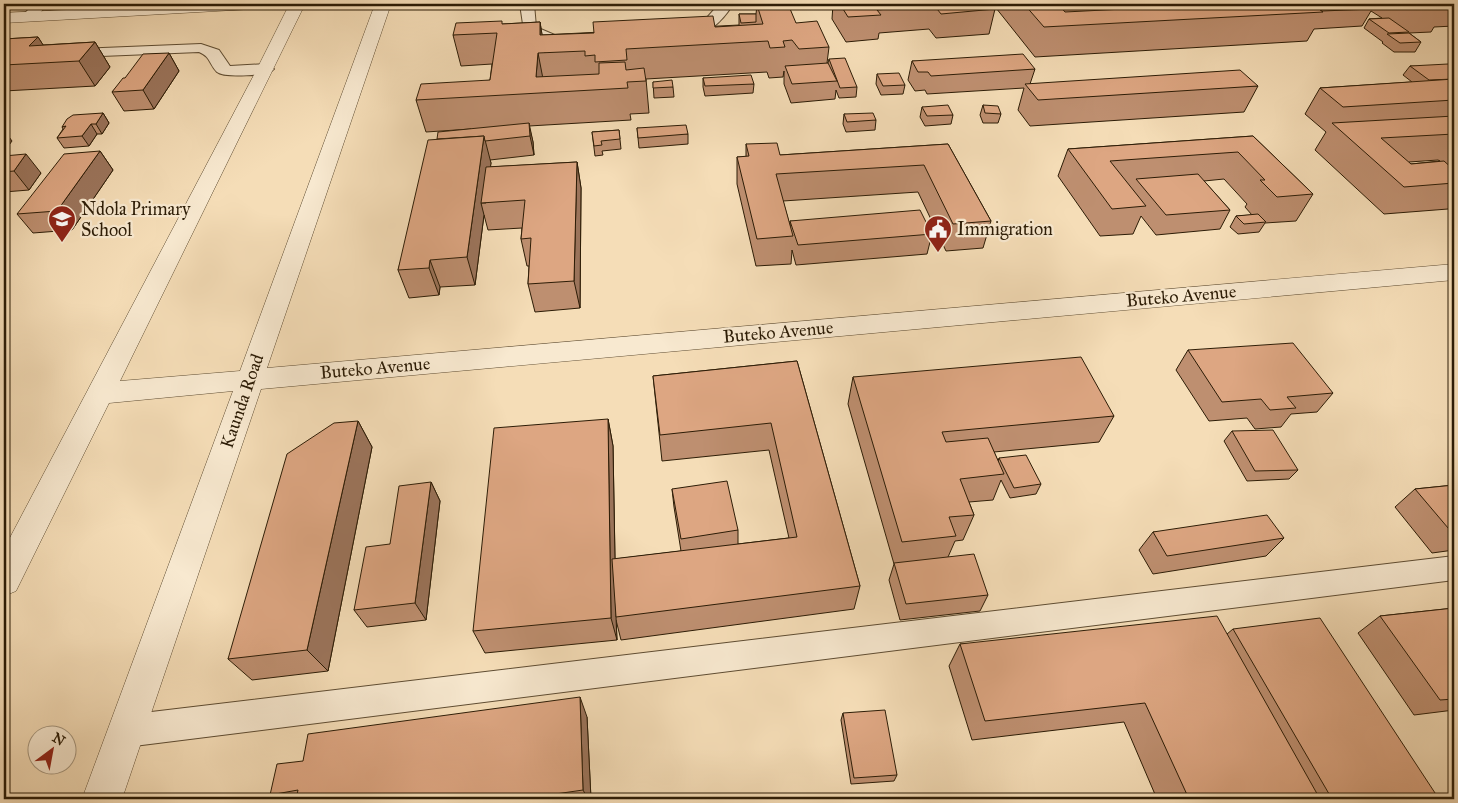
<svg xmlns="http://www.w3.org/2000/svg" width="1458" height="803" viewBox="0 0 1458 803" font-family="'IM FELL Great Primer',serif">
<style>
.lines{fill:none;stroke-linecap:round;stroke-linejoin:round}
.service-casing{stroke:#5e4c32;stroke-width:2}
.minor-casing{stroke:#5e4c32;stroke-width:1}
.service{fill:#f8e9d0;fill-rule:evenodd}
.minor{fill:#f8e9d0;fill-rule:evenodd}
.wall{fill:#be8f70;stroke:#2c1c06;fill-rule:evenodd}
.shaded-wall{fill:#9b745b;stroke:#2c1c06}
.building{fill:#dda682;stroke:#2c1c06}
.labels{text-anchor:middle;stroke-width:4.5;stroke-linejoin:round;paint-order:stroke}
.poi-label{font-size:18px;fill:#2c1c06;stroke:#f8e9d0;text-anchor:start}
.street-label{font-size:18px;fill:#2c1c06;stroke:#f8e9d0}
</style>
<rect width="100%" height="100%" fill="#f5ddb7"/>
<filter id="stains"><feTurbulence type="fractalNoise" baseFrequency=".004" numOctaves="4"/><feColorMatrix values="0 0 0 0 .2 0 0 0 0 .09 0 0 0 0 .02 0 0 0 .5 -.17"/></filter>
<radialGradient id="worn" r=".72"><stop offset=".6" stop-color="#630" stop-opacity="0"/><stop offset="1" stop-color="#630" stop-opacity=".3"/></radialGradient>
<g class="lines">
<g class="service-casing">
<g id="service">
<polygon points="34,4 48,4 34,19 24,19 22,16"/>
<path d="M 520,4 L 534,4 L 536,27 L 557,36 L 559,39 L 557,42 C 546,45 532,38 524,31 Z"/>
<path d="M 719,4 L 733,4 C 723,21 702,42 680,37 L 678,34 L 680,31 L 704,21 Z"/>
<path d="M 201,44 L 219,50 L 230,66 L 266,64 L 274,69 C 269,76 224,78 217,72 C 209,64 211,57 199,52 L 4,60 L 4,52 Z"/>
<polygon points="1454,556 1454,580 126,747 115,742 110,731 115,720 126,715"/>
</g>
</g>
<g class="minor-casing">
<polygon id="minor" points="193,4 305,4 120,381 240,371 375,4 391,4 267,368 1454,264 1454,280 261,389 122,799 82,799 233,391 109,403 16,591 4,596 4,549 257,69 288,7 4,23 4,13"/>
</g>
<use href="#service" class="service"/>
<use href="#minor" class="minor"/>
</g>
<g class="wall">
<polygon points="833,4 990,4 995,9 989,34 936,38 929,29 879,33 878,39 846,42 832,19"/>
<polygon points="997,4 1454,4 1454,26 1434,27 1431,32 1409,33 1421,42 1415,52 1394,52 1382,43 1383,42 1364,28 1369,19 1382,18 1371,11 1362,26 1314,29 1307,41 1035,57 996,8"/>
<polygon points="757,5 796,23 829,47 827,63 828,63 829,59 857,87 856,97 839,98 836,90 835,99 791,103 784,84 784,71 783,77 769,78 767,72 646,79 649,113 630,114 631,120 529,126 533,142 534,155 490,160 491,163 490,167 577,162 581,188 580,308 535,312 528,284 529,266 527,266 521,239 522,228 488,230 484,215 475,285 440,287 439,295 409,298 398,270 437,139 471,129 426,132 416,100 490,80 492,64 461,66 453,35 503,24 540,22 542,35 739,25 739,14 756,14"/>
<polygon points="38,37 43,45 95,42 110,67 95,86 4,91 4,39"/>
<polygon points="169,53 179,71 154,109 124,111 112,92 125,78"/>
<polygon points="912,61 1035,69 1030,84 1258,86 1244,112 1030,126 1018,110 1024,88 927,94 925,90 915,91 908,80"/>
<path d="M 1410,66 L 1454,68 L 1454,201 L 1448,209 L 1384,214 L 1315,150 L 1326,132 L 1305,114 L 1320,88 L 1412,82 L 1403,75 ZM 1438,160 L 1440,161 L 1411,164 L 1409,162 Z"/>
<polygon points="877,74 905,85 903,94 881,95 876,84"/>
<polygon points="703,78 754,84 753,93 705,96 703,87"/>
<polygon points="653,82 673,87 674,97 654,98"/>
<polygon points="983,105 1001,114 998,123 983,123 980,115"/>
<polygon points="922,107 953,115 951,124 925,126 920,117"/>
<polygon points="103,113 109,123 102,134 97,134 89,146 64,148 57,138 63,129 62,127"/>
<polygon points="844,114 876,120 875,130 846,132 843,124"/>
<polygon points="637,128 688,134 688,144 639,148"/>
<polygon points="619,130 621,149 602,151 603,155 595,156 592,132"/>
<polygon points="1253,136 1313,194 1296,221 1265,223 1259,232 1238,234 1230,227 1236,216 1252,215 1245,207 1247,204 1224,179 1204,181 1230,210 1220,229 1156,235 1141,216 1133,234 1100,236 1058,176 1068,149"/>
<polygon points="746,144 780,155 948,144 991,221 983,248 946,251 918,192 783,201 790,226 790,221 932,234 927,254 796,265 792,250 791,264 756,266 737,184 737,157 746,157"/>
<polygon points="100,151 113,170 72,230 33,233 17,214"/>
<polygon points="4,156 41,173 29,190 4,192"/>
<polygon points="1188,350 1333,393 1317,412 1291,414 1281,427 1255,429 1247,418 1209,421 1176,370"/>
<polygon points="797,361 860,586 854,609 621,640 616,620 617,640 485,653 473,631 608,419 613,446 615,559 681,551 674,507 672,489 738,530 738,544 789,538 769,450 662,461 653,376"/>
<polygon points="853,377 1114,416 1099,442 994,452 998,461 999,458 1041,484 1036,494 1010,498 1001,480 993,500 969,502 974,515 963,540 955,541 948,557 988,595 980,611 900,620 889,580 894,564 848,404"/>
<polygon points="358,421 372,447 328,671 252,680 228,659"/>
<polygon points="1232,431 1298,470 1289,479 1247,481 1224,441"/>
<polygon points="431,482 440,501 426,620 367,627 354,610 390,544"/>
<polygon points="1454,485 1454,550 1432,553 1395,507 1415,489"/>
<polygon points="1153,532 1284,538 1266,556 1153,574 1139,550"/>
<polygon points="1454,608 1454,710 1414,715 1358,633 1380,616"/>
<polygon points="1233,629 1439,799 1157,799 1124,722 972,740 949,666 960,644 1227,634"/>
<polygon points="843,713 897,775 894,781 851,784 841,720"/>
<polygon points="587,717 591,799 277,799 270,795 303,761"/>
</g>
<g class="shaded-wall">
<polygon points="540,22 545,53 540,35"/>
<polygon points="38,37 54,62 29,46"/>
<polygon points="95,42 110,67 95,86 79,61"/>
<polygon points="169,53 179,71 154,109 143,90"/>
<polygon points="538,53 544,84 536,77"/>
<polygon points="103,113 109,123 102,134 96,124"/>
<polygon points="529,123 533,142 534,155 530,136"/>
<polygon points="91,124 97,134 89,146 82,136"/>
<polygon points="4,130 12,141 4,152"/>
<polygon points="484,136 491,163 486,203 481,203 484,215 475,285 467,257"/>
<polygon points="100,151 113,170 72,230 57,211"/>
<polygon points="26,154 41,173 29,190 14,171"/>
<polygon points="577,162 581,188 580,308 574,281"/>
<polygon points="430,260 440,287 439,295 429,268"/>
<polygon points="608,419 613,446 616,617 617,640 611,618"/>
<polygon points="358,421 372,447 328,671 307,650"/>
<polygon points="431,482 440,501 426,620 415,603"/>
<polygon points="580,697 587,717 591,799 588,799 583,790"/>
</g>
<g class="building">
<polygon points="788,4 796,23 817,21 829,47 799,49 792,40 783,41 785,47 770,48 768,41 626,49 627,60 595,62 595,55 585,56 585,51 538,53 536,77 599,74 599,63 625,62 626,70 644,68 646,81 627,82 628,88 416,100 421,84 490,80 497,33 453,35 456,23 502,21 502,24 540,22 540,35 594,33 593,22 713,16 715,27 763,24 757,5"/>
<polygon points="840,4 990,4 995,9 941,14 934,5 877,10 881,15 848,17"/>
<polygon points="1024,4 1058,4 1065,12 1163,7 1159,4 1154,4 1182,4 1184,6 1223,4 1312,4 1323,12 1044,27"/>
<polygon points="1312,4 1365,4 1372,9 1322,11"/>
<polygon points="1412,4 1440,4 1447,8 1420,9"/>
<polygon points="739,14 756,14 756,22 741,23"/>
<polygon points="1389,18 1409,32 1389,33 1369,19"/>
<polygon points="1409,33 1421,42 1400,43 1387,34"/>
<polygon points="38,37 29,46 95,42 79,61 4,65 4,39"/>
<polygon points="169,53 143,90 112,92 123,78 125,78 143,54"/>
<polygon points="1023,54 1035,69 931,76 928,72 918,72 912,61"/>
<polygon points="845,58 857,87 840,88 829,59"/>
<polygon points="828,63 837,81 792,84 785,66"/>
<polygon points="1448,64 1454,68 1454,79 1429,80 1410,66"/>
<polygon points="1240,70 1258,86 1038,100 1025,84"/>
<polygon points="899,73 905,85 883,86 877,74"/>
<polygon points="751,75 754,84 705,86 703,78"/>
<polygon points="1454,79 1454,100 1343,107 1320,88"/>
<polygon points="672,80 673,87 653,88 653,82"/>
<polygon points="948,105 953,115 927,116 922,107"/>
<polygon points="983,105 998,106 1001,114 985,113"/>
<polygon points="103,113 96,124 91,124 82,136 57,138 66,126 62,127 67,119 73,115"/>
<polygon points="873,113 876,120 847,122 844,114"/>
<polygon points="1454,116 1454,134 1381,138 1411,164 1444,161 1454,170 1454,183 1404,187 1332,123"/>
<polygon points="529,123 530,136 485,141 484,136 437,139 438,132"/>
<polygon points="686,125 688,134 638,138 637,128"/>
<polygon points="619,130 620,139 601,141 602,145 594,146 592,132"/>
<polygon points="484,136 467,257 430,260 429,268 398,270 428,140"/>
<polygon points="1253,136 1313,194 1277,197 1260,180 1265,180 1238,152 1110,161 1146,206 1112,209 1068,149"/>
<polygon points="777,143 780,155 948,144 991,221 953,224 924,165 776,174 793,236 757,239 737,157 749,156 746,144"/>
<polygon points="100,151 57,211 17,214 64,154"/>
<polygon points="26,154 14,171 4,172 4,156"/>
<polygon points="577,162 574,281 528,284 531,238 521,239 525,200 481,203 486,167"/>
<polygon points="1198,174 1230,210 1166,215 1136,179"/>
<polygon points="920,210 932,234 798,245 790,221"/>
<polygon points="1258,214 1266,222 1244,224 1236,216"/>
<polygon points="1293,343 1333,393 1287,397 1296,408 1270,410 1261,399 1222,402 1188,350"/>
<polygon points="1081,357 1114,416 942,432 946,442 988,438 1004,474 960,479 974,515 949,517 956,536 902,542 853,377"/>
<polygon points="797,361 860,586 616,617 612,559 797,537 771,423 660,435 653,376"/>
<polygon points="608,419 611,618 473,631 494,428"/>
<polygon points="358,421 307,650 228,659 287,454 334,423"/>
<polygon points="1273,430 1298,470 1255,471 1232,431"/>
<polygon points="1026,455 1041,484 1014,488 999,458"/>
<polygon points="727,481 738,530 681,539 672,489"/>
<polygon points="431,482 415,603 354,610 366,547 390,544 399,486"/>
<polygon points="1454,485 1454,535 1415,489"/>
<polygon points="1267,515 1284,538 1167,556 1153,532"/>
<polygon points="974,554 988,595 906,604 894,563"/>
<polygon points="1454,608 1454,699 1440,700 1380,616"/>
<polygon points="1217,616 1320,799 1189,799 1145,703 985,721 960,644"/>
<polygon points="1320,618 1439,799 1332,799 1233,629"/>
<polygon points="580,697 583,790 521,799 296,799 298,790 270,795 277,764 303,761 308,734"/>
<polygon points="885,710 897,775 854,778 843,713"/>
</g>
<defs>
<g id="school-pin" transform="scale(1.4375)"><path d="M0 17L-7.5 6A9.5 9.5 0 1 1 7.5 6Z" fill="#8f2418" stroke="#f8e9d0"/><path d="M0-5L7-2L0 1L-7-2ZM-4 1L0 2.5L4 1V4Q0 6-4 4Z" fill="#fff"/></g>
<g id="civic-pin" transform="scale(1.4375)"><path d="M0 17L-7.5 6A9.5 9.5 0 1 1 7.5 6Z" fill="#8f2418" stroke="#f8e9d0"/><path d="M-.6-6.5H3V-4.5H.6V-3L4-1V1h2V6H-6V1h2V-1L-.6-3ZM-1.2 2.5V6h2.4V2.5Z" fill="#fff"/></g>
</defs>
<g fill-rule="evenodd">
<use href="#school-pin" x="62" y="219"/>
<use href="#civic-pin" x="938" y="229"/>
</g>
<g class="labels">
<g class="poi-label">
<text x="81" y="215">Ndola Primary<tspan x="81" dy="21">School</tspan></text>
<text x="957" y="235">Immigration</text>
</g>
<g class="street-label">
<text transform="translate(1181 296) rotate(-5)" y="6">Buteko Avenue</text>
<text transform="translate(778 332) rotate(-5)" y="6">Buteko Avenue</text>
<text transform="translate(375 368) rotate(-5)" y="6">Buteko Avenue</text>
<text transform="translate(242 401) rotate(-71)" y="6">Kaunda Road</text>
</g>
</g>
<rect width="1458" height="803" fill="none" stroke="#f5ddb7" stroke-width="20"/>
<rect x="5" y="5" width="1448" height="793" fill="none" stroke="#2c1c06" stroke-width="2.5"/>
<rect x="10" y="10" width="1438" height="783" fill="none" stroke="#2c1c06"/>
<g transform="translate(52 750) rotate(32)"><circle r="24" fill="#f8e9d0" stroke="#a6977f"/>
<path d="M0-4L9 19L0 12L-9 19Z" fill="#8f2418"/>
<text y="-8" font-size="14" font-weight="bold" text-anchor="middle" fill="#2c1c06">N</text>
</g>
<rect width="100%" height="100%" filter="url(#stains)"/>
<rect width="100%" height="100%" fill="url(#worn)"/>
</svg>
